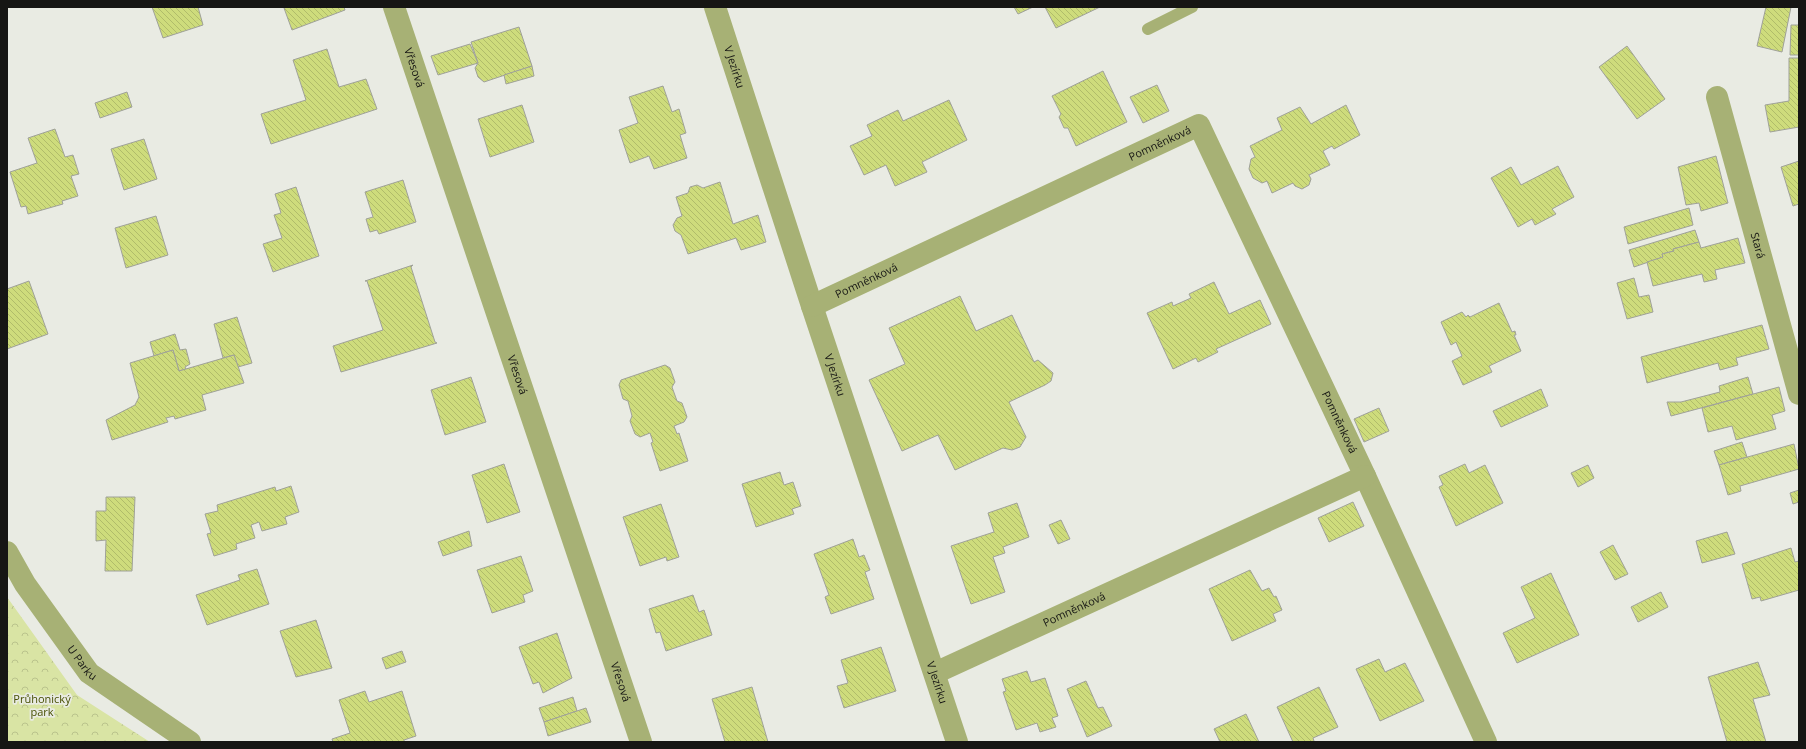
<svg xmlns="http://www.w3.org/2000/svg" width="1806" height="749" viewBox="0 0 1806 749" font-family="'Open Sans',sans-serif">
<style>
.park{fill:url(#park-crowns)}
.building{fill:url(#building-back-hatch);stroke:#9fa199}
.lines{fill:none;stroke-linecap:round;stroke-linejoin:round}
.service{stroke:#a7b175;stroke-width:12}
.minor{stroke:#a7b175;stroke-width:22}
.labels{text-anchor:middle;stroke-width:3.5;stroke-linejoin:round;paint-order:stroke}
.street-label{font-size:11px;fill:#161614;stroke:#e9ebe3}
.park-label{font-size:11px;fill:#485004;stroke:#e9ebe3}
</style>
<defs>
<pattern id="park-crowns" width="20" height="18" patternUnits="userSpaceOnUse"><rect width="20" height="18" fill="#d9e4a4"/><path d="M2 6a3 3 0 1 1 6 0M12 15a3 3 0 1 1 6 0" fill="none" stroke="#bac38c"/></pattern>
<pattern id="building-back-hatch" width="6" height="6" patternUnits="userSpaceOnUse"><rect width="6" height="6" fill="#cedc7c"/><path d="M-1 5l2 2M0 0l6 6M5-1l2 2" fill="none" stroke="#b0bc6a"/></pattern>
</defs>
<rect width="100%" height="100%" fill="#e9ebe3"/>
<polygon class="park" points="7,597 77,695 150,742 7,742"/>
<g class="building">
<polygon points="152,7 198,7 203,25 163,38"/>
<polygon points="288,7 344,7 345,10 292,30 284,8"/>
<polygon points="1014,7 1033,7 1018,14"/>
<polygon points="1045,7 1100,7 1056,28"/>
<polygon points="1766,7 1791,7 1782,52 1757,46"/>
<polygon points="1791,25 1799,25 1799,55 1790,55"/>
<polygon points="519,27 532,66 484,82 478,77 475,68 478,63 471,42"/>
<polygon points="470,44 478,63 438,75 431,56"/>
<polygon points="1627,46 1665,99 1637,119 1599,67"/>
<polygon points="327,49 339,87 366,79 377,109 271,144 261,114 306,100 293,60"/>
<polygon points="1789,58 1799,58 1799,127 1770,132 1765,105 1789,101"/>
<polygon points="532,66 534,76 506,84 504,75"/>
<polygon points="1103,71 1127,122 1076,146 1068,128 1064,128 1059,117 1061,114 1052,96"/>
<polygon points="1157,85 1169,111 1143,123 1130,97"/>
<polygon points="663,86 672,112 679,109 686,133 680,135 687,158 654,169 649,156 630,163 619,130 638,123 629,97"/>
<polygon points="127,92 132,107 100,118 95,103"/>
<polygon points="949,100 967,140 922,162 927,172 895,186 886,165 864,175 850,146 872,136 867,125 898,110 903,121"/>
<polygon points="522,105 534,142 490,157 478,119"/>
<polygon points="1346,105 1360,135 1334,149 1332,146 1323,151 1330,165 1309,175 1311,179 1309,185 1302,189 1295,186 1293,183 1272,193 1267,181 1262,183 1253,178 1249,169 1251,159 1255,157 1250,146 1282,130 1277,118 1300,107 1311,124"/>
<polygon points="55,129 65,157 73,155 79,174 71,176 78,196 62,201 63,204 28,214 26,206 21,207 10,172 37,163 28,138"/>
<polygon points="144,139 157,179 124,190 111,149"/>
<polygon points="1716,156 1728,203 1701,211 1699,203 1686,205 1678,167"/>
<polygon points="1799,161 1799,204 1793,206 1781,167"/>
<polygon points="1558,166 1574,197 1552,209 1556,214 1535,225 1532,219 1518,227 1491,178 1511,167 1521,185"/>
<polygon points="403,180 416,222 379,234 377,230 370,232 366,219 373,217 365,192"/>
<polygon points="720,182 733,224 758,215 766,242 741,250 736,238 688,254 681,235 675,231 673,225 677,218 682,216 676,197 688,193 690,187 697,185 703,188"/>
<polygon points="296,187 319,256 273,272 263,244 282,238 274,215 281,213 275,194"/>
<polygon points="1689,208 1693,225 1628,244 1624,227"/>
<polygon points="156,216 168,255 126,268 115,228"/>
<polygon points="1695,230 1699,242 1673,249 1674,251 1662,254 1663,257 1634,267 1629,250"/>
<polygon points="1738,238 1745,263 1715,270 1717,279 1704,282 1702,274 1653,286 1647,262 1663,257 1662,254 1674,251 1673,249 1699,242 1701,248"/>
<polygon points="413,265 411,267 435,342 437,343 341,372 333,346 383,330 367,281 365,281"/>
<polygon points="1634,278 1639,297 1649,295 1653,312 1627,319 1617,283"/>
<polygon points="29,281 48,334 7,349 7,289"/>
<polygon points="1214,282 1229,314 1260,300 1271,324 1216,349 1218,352 1198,362 1196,358 1173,369 1147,313 1172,302 1173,306 1191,298 1189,294"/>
<polygon points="960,296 976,331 1012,315 1034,362 1038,360 1053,373 1051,381 1045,385 1009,402 1026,437 1020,447 1012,450 1003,448 955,470 938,435 902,451 869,380 905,364 889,328"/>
<polygon points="1499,303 1512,332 1515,331 1516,335 1514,335 1521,351 1489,366 1492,372 1463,385 1452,361 1462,356 1456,342 1451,345 1441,322 1462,312 1466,317 1468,315 1470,317"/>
<polygon points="237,317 252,363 238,367 234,355 223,358 214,324"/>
<polygon points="1762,325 1769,349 1736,358 1738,365 1720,370 1718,363 1647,383 1641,357"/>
<polygon points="175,334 180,350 186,349 190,364 185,367 186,369 179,371 173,350 154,356 150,342"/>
<polygon points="173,350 179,371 234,355 244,383 202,395 206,410 175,419 174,416 166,418 168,422 112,440 106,420 135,405 139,397 130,363"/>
<polygon points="665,365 670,368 675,382 672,387 677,401 682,403 687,417 684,422 674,426 677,434 679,433 688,461 660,471 651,443 653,442 650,433 640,437 635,434 630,421 632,416 628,401 623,399 619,385 621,380"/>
<polygon points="471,377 486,422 445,435 431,390"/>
<polygon points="1748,377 1753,394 1671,416 1667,402 1681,402 1720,392 1719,386"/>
<polygon points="1779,387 1785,411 1772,415 1776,429 1736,440 1732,426 1708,432 1702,408"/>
<polygon points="1541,389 1548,406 1501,427 1493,411"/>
<polygon points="1379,408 1389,431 1364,442 1354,419"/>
<polygon points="1742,442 1747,457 1719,465 1714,451"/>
<polygon points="1794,444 1799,469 1740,486 1741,491 1728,495 1719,465"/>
<polygon points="504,464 520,512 487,523 472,475"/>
<polygon points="1465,464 1469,473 1485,465 1503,503 1456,526 1439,487 1443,485 1439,476"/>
<polygon points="1588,465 1594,478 1578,487 1571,473"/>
<polygon points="780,472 784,485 793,482 801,506 792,509 794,514 756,527 742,484"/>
<polygon points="291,486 299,512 285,517 287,524 262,531 259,522 251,525 255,538 236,544 237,549 214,556 207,534 211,533 205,514 218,511 217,505 275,487 276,491"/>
<polygon points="1799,490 1799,502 1793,504 1790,493"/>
<polygon points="106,497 135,497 132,571 105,571 106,540 96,541 96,511 106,511"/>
<polygon points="1353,502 1364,526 1329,542 1318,518"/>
<polygon points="1017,503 1029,537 1003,547 1005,553 993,557 1005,592 971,604 951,546 994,532 988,513"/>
<polygon points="661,504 679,557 667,561 666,557 640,566 623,517"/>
<polygon points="1061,520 1070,539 1058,544 1049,525"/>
<polygon points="469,531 472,546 443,556 438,542"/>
<polygon points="1727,532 1735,554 1702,563 1696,541"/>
<polygon points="853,539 859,557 864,555 870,570 865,572 874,599 831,614 825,597 829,595 814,554"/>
<polygon points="1613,545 1628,574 1615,580 1600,552"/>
<polygon points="1791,548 1795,562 1799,561 1799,590 1761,601 1760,597 1752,599 1742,564"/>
<polygon points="521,556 533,591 523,595 525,602 492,613 477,570"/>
<polygon points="257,569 269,604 207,625 196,595 240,580 238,575"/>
<polygon points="1250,570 1262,591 1269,588 1274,597 1276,596 1282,610 1273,614 1276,621 1232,641 1209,589"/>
<polygon points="1551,573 1579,635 1517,663 1503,633 1535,618 1521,587"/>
<polygon points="1661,592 1668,607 1638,622 1631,607"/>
<polygon points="693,595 699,612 704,610 712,635 666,651 660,632 656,633 649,609"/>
<polygon points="316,620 332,668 296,677 280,631"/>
<polygon points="557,633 572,678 543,693 539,682 533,684 519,647"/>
<polygon points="881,647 896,691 844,708 837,686 848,683 841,660"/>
<polygon points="402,651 406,662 386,669 382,658"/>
<polygon points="1379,659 1385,672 1405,663 1424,701 1380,721 1356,669"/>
<polygon points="1758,662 1770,695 1753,699 1766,742 1727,742 1708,677"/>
<polygon points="1027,671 1031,682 1045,678 1058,716 1052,718 1056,727 1040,732 1037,723 1016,730 1003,692 1006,691 1002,679"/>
<polygon points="1086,681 1098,708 1103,707 1112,726 1087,737 1067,689"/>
<polygon points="752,687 768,742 725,742 712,699"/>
<polygon points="1319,687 1338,727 1313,738 1314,741 1311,742 1293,742 1277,707"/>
<polygon points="365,691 369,702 402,691 416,736 404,740 404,742 333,742 332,739 350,733 339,700"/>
<polygon points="573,697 577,711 544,722 539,708"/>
<polygon points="586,708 591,722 548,736 544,722"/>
<polygon points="1246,714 1259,742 1220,742 1214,729"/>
</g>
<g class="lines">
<polyline class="service" points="1148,29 1192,7"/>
<g class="minor">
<path id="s1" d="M 394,7 L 641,742"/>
<path id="s2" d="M 715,7 L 812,306 L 957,742"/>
<path id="s3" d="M 1717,97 L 1799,394"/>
<path id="s4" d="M 812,306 L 1199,125 L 1365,476 L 1486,742"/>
<path id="s5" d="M 7,552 L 25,584 L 89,673 L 190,742"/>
<path id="s6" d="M 935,673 L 1365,476"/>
</g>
</g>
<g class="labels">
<g class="street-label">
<text dy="4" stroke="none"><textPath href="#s1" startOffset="64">Vřesová</textPath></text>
<text dy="4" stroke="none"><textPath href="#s2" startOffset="63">V Jezírku</textPath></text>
<text dy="4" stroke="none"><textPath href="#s4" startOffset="384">Pomněnková</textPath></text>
<text dy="4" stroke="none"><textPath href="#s3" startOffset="154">Stará</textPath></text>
<text dy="4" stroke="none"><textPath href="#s4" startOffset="60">Pomněnková</textPath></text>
<text dy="4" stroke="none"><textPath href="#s1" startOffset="388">Vřesová</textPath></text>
<text dy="4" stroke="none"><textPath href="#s2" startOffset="387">V Jezírku</textPath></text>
<text dy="4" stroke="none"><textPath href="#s4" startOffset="756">Pomněnková</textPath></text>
<text dy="4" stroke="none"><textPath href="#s6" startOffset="153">Pomněnková</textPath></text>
<text dy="4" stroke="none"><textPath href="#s5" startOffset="134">U Parku</textPath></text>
<text dy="4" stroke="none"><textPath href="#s1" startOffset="712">Vřesová</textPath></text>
<text dy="4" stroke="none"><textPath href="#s2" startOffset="711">V Jezírku</textPath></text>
</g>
<g class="park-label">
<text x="42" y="703">Průhonický<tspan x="42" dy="13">park</tspan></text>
</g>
</g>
<rect width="1806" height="749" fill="none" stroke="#161614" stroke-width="16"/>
</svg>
